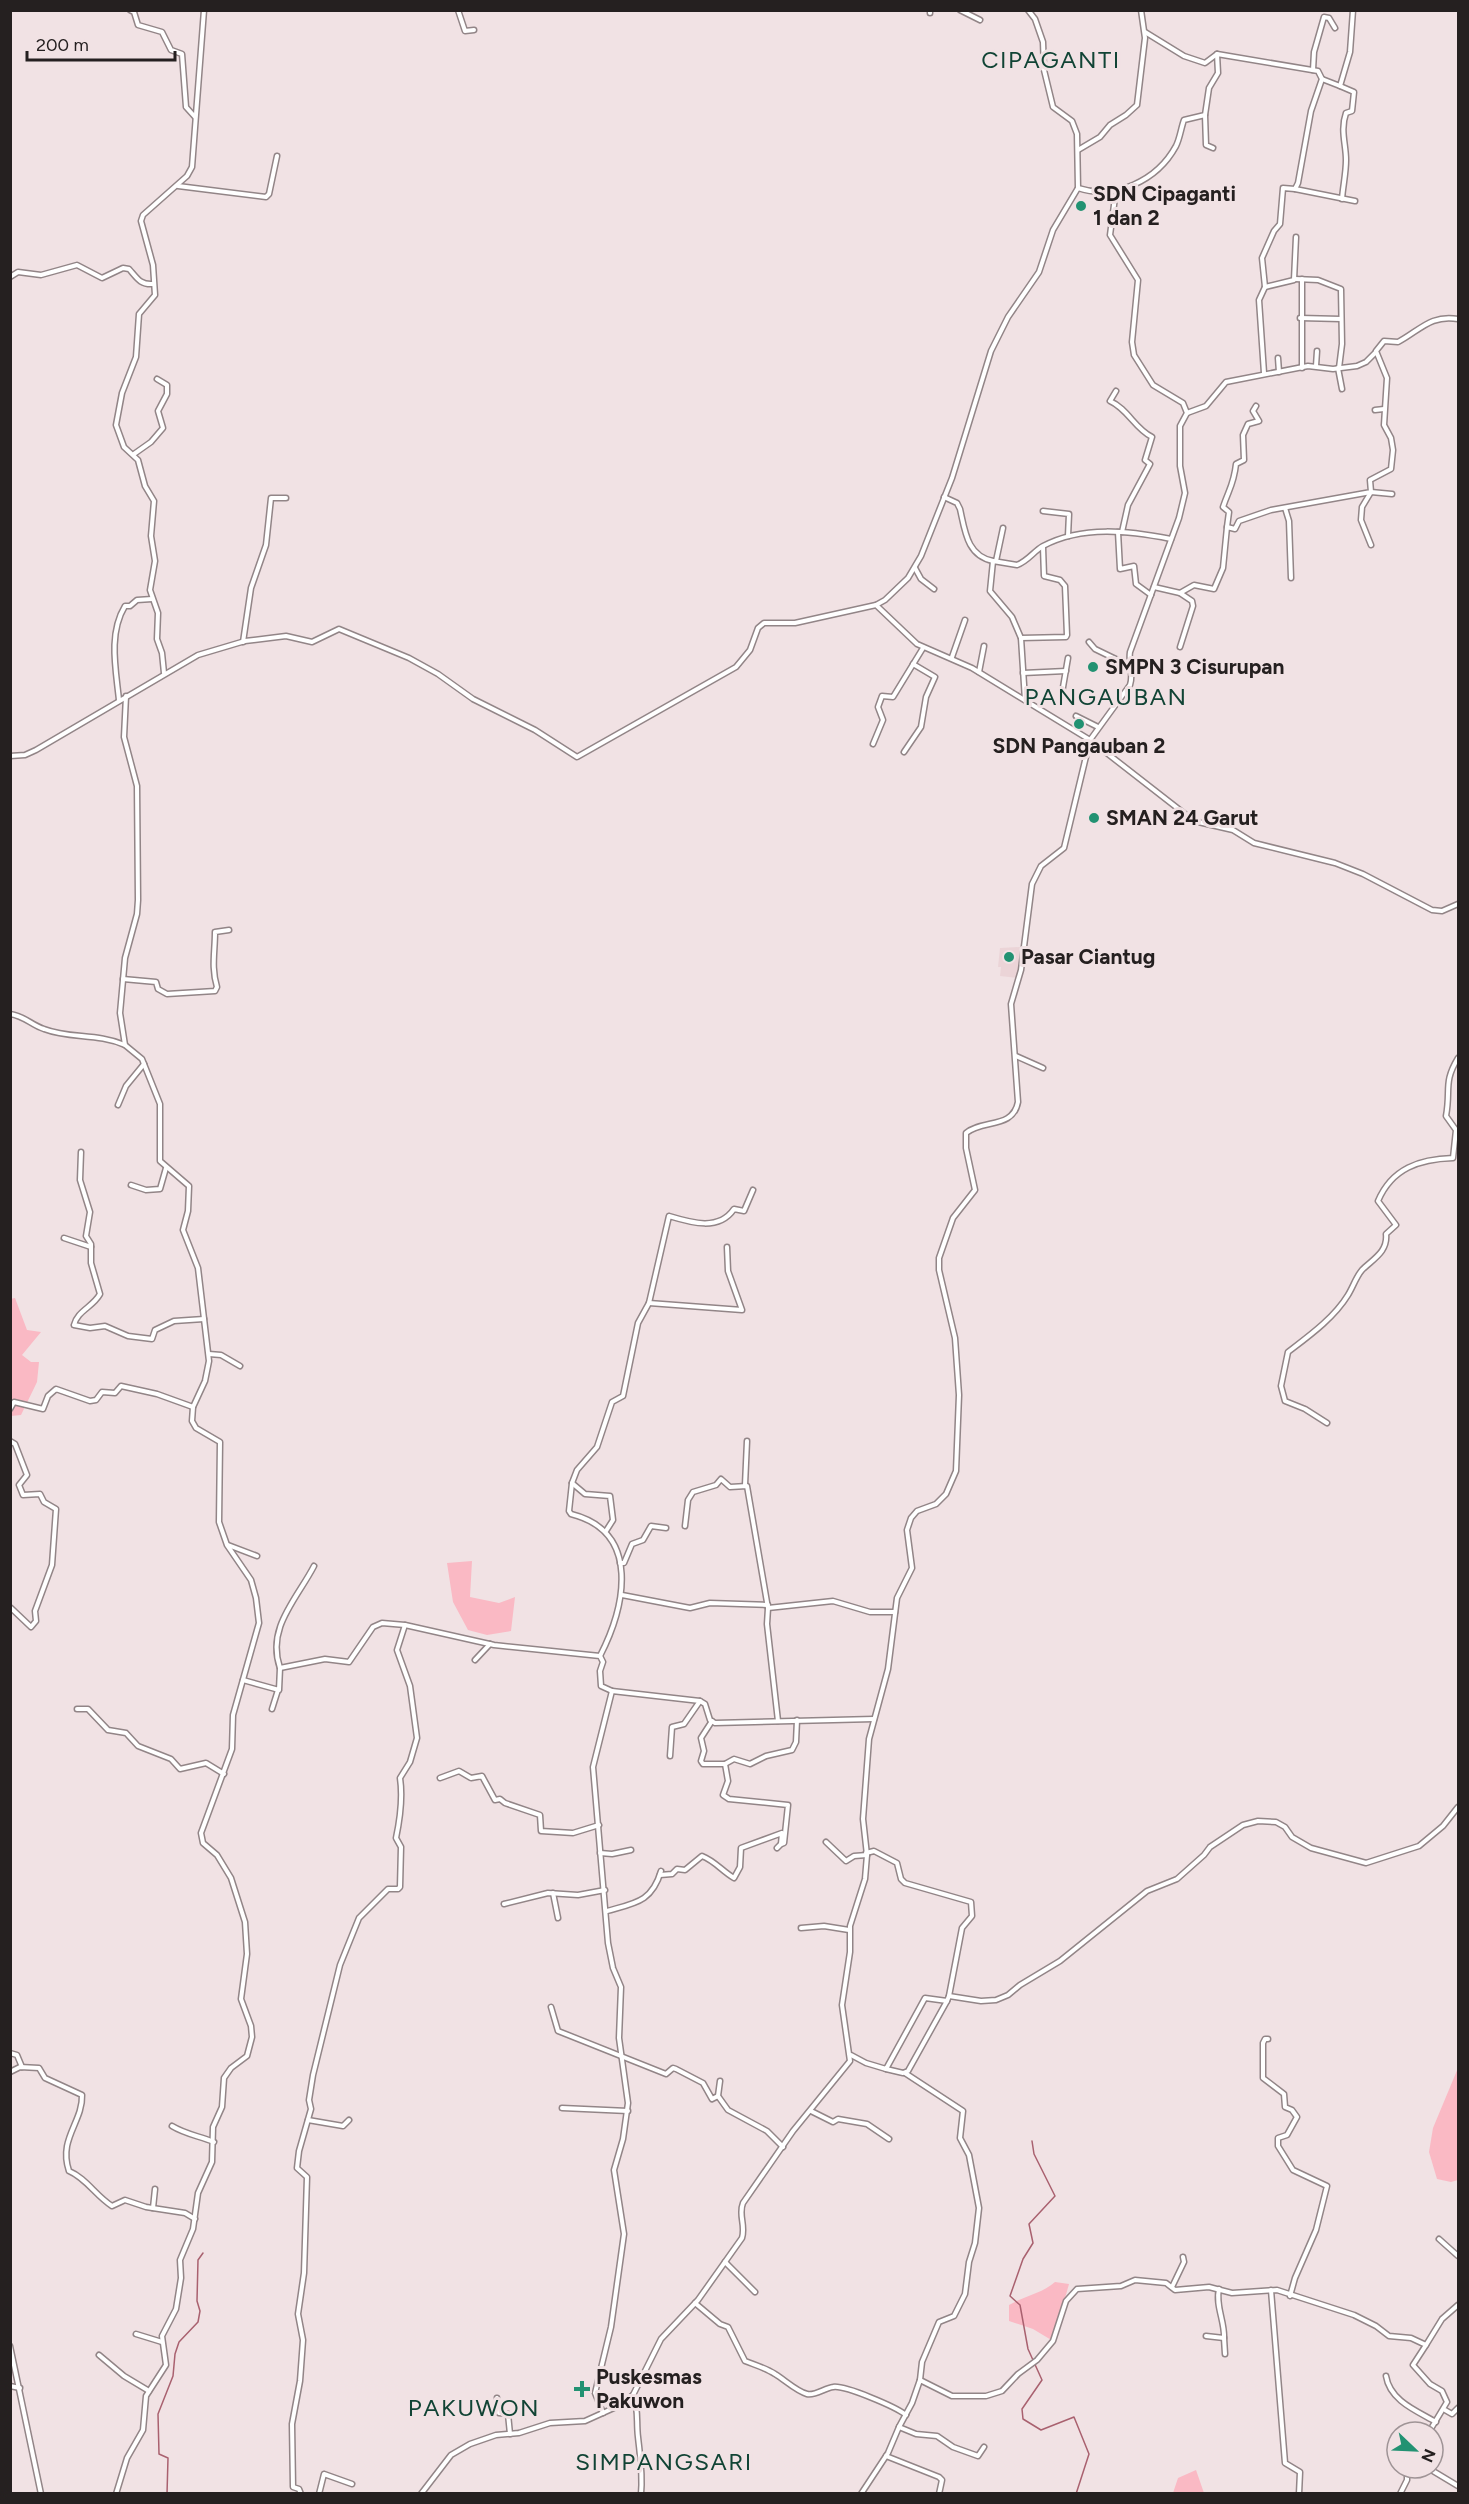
<svg xmlns="http://www.w3.org/2000/svg" width="1469" height="2504" viewBox="0 0 1469 2504" font-family="Figtree,sans-serif">
<style>
.built{fill:#ebd4d7}
.green{fill:#fab9c4}
.lines{fill:none;stroke-linecap:round;stroke-linejoin:round}
.stream{stroke:#a9616f;stroke-width:1.5}
.street-casing{stroke:#928587;stroke-width:7}
.street{stroke:#fff;stroke-width:4}
.poi-dot{fill:#229272;stroke:#f1e2e4;stroke-width:2}
.labels{text-anchor:middle;stroke-width:6;stroke-linejoin:round;paint-order:stroke}
.poi-label{font-size:21px;font-weight:bold;fill:#252020;stroke:#f1e2e4;text-anchor:start}
.quarter-label{font-size:24px;letter-spacing:1.5px;fill:#114435;stroke:#f1e2e4}
</style>
<rect width="100%" height="100%" fill="#f1e2e4"/>
<polygon class="built" points="1020,947 1018,978 1000,976 1001,967 998,967 1000,948"/>
<g class="green">
<polygon points="15,1298 27,1330 41,1332 22,1355 31,1362 39,1362 37,1382 21,1415 11,1416 10,1299"/>
<polygon points="472,1561 470,1597 499,1603 515,1597 511,1631 487,1635 468,1630 453,1602 447,1563"/>
<polygon points="1458,2068 1458,2180 1451,2182 1437,2179 1429,2152 1433,2128"/>
<path d="M 1055,2282 L 1069,2284 L 1053,2341 L 1033,2329 L 1009,2321 L 1009,2305 C 1024,2296 1041,2294 1055,2282 Z"/>
<polygon points="1196,2470 1204,2493 1173,2493 1178,2478"/>
</g>
<g class="lines">
<g class="stream">
<polyline points="1032,2141 1034,2154 1055,2196 1029,2224 1033,2243 1023,2259 1010,2296 1020,2305 1028,2349 1042,2380 1022,2409 1023,2419 1041,2430 1074,2417 1089,2454 1076,2494"/>
<polyline points="167,2494 168,2458 159,2454 158,2414 173,2376 175,2354 179,2342 198,2322 200,2311 197,2301 198,2260 203,2253"/>
</g>
<g class="street-casing">
<g id="street">
<polyline points="130,10 134,12 138,25 162,32 171,50 182,54 186,107 195,117"/>
<polyline points="458,10 465,31 474,30"/>
<polyline points="960,10 980,20"/>
<polyline points="930,13 930,10"/>
<polyline points="1145,32 1184,56 1205,63 1217,54"/>
<polyline points="1313,70 1314,52 1324,17 1329,18 1335,28"/>
<polyline points="1322,79 1340,86 1350,52 1353,10"/>
<path d="M 1340,86 L 1354,92 L 1352,111 L 1346,113 C 1340,130 1346,144 1346,160 C 1346,173 1343,186 1342,199"/>
<polyline points="1205,115 1206,145 1213,148"/>
<polyline points="1078,150 1100,137 1110,125 1126,115 1137,105 1145,38 1141,10"/>
<polyline points="178,186 266,197 269,194 277,156"/>
<path d="M 1078,188 C 1115,200 1157,181 1176,146 C 1180,138 1181,128 1184,120 L 1205,115 L 1209,88 L 1218,73 L 1217,54 L 1318,71 L 1322,79 L 1311,111 L 1298,183 L 1295,189 L 1283,188 L 1280,224 L 1274,231 L 1262,258 L 1265,287 L 1259,300 L 1264,373"/>
<polyline points="1295,189 1355,201"/>
<path d="M 10,277 L 18,272 L 41,275 L 77,265 L 102,278 L 123,268 L 129,269 C 137,278 140,285 153,284"/>
<polyline points="1295,279 1318,280 1341,289 1342,344 1339,368"/>
<polyline points="1302,279 1302,368"/>
<polyline points="1265,287 1294,280 1296,237"/>
<polyline points="1300,318 1341,319"/>
<polyline points="1278,358 1279,372"/>
<polyline points="1316,366 1317,351"/>
<polyline points="1338,368 1342,389"/>
<path d="M 1116,391 L 1110,401 C 1128,409 1135,429 1152,437 L 1145,460 L 1150,464 L 1128,505 L 1122,532"/>
<polyline points="1375,410 1384,409"/>
<polyline points="1187,413 1206,406 1226,382 1308,366 1333,369 1357,366 1366,362 1376,352"/>
<polyline points="134,454 151,442 163,428 158,411 167,394 167,385 157,379"/>
<path d="M 944,497 L 957,503 L 960,509 C 965,531 967,556 993,561"/>
<polyline points="1285,508 1289,521 1291,578"/>
<polyline points="1043,511 1069,514 1068,536"/>
<path d="M 1227,527 L 1229,512 L 1223,507 C 1229,489 1234,484 1236,464 L 1244,460 L 1243,435 L 1248,424 L 1259,421 L 1253,411 L 1256,406"/>
<polyline points="1118,532 1120,569 1134,566 1136,584 1151,595"/>
<polyline points="1371,545 1361,520 1362,507 1371,492 1392,494"/>
<polyline points="996,561 1003,528"/>
<polyline points="915,568 921,579 934,589"/>
<path d="M 1154,587 L 1180,593 L 1194,585 L 1214,589 L 1223,568 L 1227,527 L 1235,529 L 1239,521 L 1271,510 L 1371,492 L 1370,480 L 1391,469 L 1393,450 L 1391,438 L 1384,425 L 1387,378 L 1376,351 L 1384,341 L 1398,342 C 1419,331 1431,314 1458,319"/>
<polyline points="876,605 885,600 908,578 921,556 952,478 991,351 1008,317 1039,272 1053,230 1078,188 1077,134 1072,121 1053,107 1044,70 1043,42 1035,19 1028,10"/>
<polyline points="1021,638 1066,637 1067,635 1065,586 1060,580 1044,576 1043,547"/>
<polyline points="243,642 251,588 266,545 271,498 286,498"/>
<polyline points="1089,642 1095,649 1128,665"/>
<polyline points="1180,647 1193,606 1192,601 1180,593"/>
<polyline points="952,657 965,620"/>
<polyline points="1131,670 1142,660"/>
<polyline points="979,672 984,646"/>
<polyline points="164,673 162,653 157,639 158,613 150,590 155,561 151,536 154,501 145,486 138,460 124,447 116,425 122,393 136,357 139,314 155,295 153,265 141,221 143,215 187,176 192,167 204,10"/>
<polyline points="1023,673 1066,671"/>
<polyline points="1062,693 1068,658"/>
<path d="M 119,700 C 116,670 108,634 125,606 L 130,606 L 137,600 L 152,599"/>
<path d="M 1025,700 L 1021,638 L 1012,617 L 990,591 L 993,561 L 1017,565 C 1028,561 1034,551 1043,546 C 1083,525 1129,531 1171,539"/>
<polyline points="1076,716 1098,727"/>
<polyline points="873,744 883,720 878,707 882,696 893,697 923,648"/>
<polyline points="904,752 921,727 926,697 935,677 913,664"/>
<polyline points="10,756 25,755 36,750 198,655 245,641 286,636 312,642 339,629 409,658 438,674 473,699 535,730 577,757 736,667 750,650 758,628 764,623 795,623 876,605 917,644 972,668 1090,740 1194,821 1233,830 1254,843 1335,863 1363,874 1432,910 1442,911 1458,904"/>
<path d="M 123,979 L 156,982 L 158,989 L 167,994 L 215,991 L 217,987 C 211,967 215,952 215,932 L 229,930"/>
<path d="M 10,1014 C 25,1016 31,1025 44,1029 C 70,1039 97,1033 125,1045"/>
<polyline points="1016,1056 1043,1068"/>
<polyline points="118,1105 126,1086 144,1064"/>
<path d="M 81,1152 L 80,1180 L 90,1212 L 86,1236 L 91,1244 L 91,1263 L 100,1294 C 93,1307 77,1311 74,1325 L 90,1328 L 105,1326 L 128,1336 L 152,1339 L 155,1330 L 174,1321 L 204,1319"/>
<polyline points="131,1185 146,1190 160,1189 166,1168"/>
<polyline points="64,1238 91,1247"/>
<polyline points="649,1303 742,1310 728,1271 727,1247"/>
<polyline points="209,1354 221,1355 240,1366"/>
<polyline points="10,1409 14,1402 43,1409 48,1396 56,1389 90,1401 96,1400 102,1392 115,1393 121,1386 157,1394 193,1407"/>
<path d="M 1327,1423 L 1305,1409 L 1285,1401 L 1281,1386 L 1288,1352 C 1309,1336 1334,1318 1348,1295 C 1353,1287 1356,1277 1362,1270 C 1373,1259 1388,1252 1386,1234 L 1396,1225 L 1378,1201 C 1392,1168 1420,1159 1453,1158 L 1456,1130 L 1446,1116 C 1451,1089 1443,1083 1458,1058"/>
<polyline points="10,1441 15,1444 27,1475 19,1485 23,1495 40,1494 44,1502 56,1509 52,1565 35,1611 36,1621 31,1627 11,1608"/>
<polyline points="572,1483 585,1494 610,1496 613,1520 606,1531"/>
<polyline points="745,1485 747,1441"/>
<polyline points="685,1526 688,1500 693,1492 716,1485 721,1479 730,1487 747,1486 768,1608 833,1601 870,1612 895,1612"/>
<polyline points="228,1545 257,1556"/>
<polyline points="620,1563 624,1563 632,1544 643,1540 651,1526 666,1528"/>
<polyline points="622,1595 690,1608 710,1603 768,1605"/>
<polyline points="768,1608 767,1624 778,1721"/>
<path d="M 600,1656 C 625,1607 642,1532 571,1514 L 569,1511 L 572,1483 L 577,1470 L 597,1447 L 612,1402 L 623,1396 L 638,1323 L 649,1303 L 669,1216 C 692,1223 719,1231 734,1209 L 744,1211 L 753,1190"/>
<polyline points="475,1660 490,1644"/>
<path d="M 280,1668 C 266,1628 297,1599 314,1566"/>
<polyline points="243,1680 279,1690 280,1668 325,1659 349,1662 373,1627 382,1623 405,1625 494,1645 600,1656 603,1662 600,1671 601,1686 612,1691"/>
<polyline points="77,1709 88,1709 108,1730 126,1733 138,1746 171,1759 180,1769 206,1763 224,1774"/>
<polyline points="272,1709 278,1690"/>
<polyline points="712,1721 701,1738 704,1751 701,1761 703,1764 725,1764 734,1759 750,1764 766,1756 792,1750 796,1742 797,1720"/>
<polyline points="670,1756 672,1727 684,1724 700,1701"/>
<polyline points="725,1764 728,1781 723,1795 729,1799 788,1805 784,1843 781,1844"/>
<polyline points="440,1778 459,1771 471,1778 482,1776 495,1800 500,1799 505,1803 540,1815 541,1831 573,1833 599,1825"/>
<polyline points="826,1842 846,1861 854,1856 867,1855"/>
<polyline points="600,1853 612,1854 631,1850"/>
<polyline points="866,1853 874,1851 897,1863 901,1879 905,1883 971,1902 972,1916 962,1928 949,1996"/>
<path d="M 660,1875 L 672,1874 L 677,1869 L 685,1870 L 702,1856 C 715,1861 722,1871 734,1878 L 740,1867 L 741,1848 L 782,1833 L 781,1844 L 777,1848"/>
<polyline points="553,1893 558,1918"/>
<polyline points="504,1904 548,1893 578,1895 605,1890"/>
<path d="M 607,1911 C 635,1903 652,1902 661,1871"/>
<polyline points="801,1928 824,1926 849,1930"/>
<polyline points="551,2007 558,2031 666,2074 673,2068 676,2069 703,2083 712,2099 718,2096"/>
<polyline points="1268,2039 1265,2039 1263,2043 1263,2078 1284,2094 1285,2107 1292,2110 1297,2117 1287,2135 1278,2138 1278,2146 1293,2170 1327,2186 1316,2230 1295,2278 1290,2296"/>
<polyline points="10,2053 17,2055 22,2067"/>
<polyline points="851,2055 866,2063 886,2069 925,1998 947,2001 949,1996 981,2001 996,2000 1008,1995 1020,1985 1060,1961 1147,1891 1177,1879 1204,1855 1210,1847 1243,1825 1258,1821 1276,1822 1285,1827 1292,1837 1311,1848 1366,1863 1419,1846 1443,1826 1458,1807"/>
<polyline points="886,2069 903,2073 908,2071 947,2001"/>
<path d="M 10,2072 L 20,2067 L 39,2068 L 45,2078 L 82,2095 C 83,2122 58,2139 69,2171 C 86,2178 96,2196 112,2206 L 125,2200 L 146,2207 L 185,2213 L 195,2219"/>
<polyline points="905,2073 963,2111 960,2138 969,2155 979,2208 975,2243 969,2262 965,2294 954,2316 939,2322 922,2362 920,2380"/>
<polyline points="720,2081 718,2096 728,2110 767,2131 783,2147"/>
<polyline points="562,2108 628,2111"/>
<polyline points="811,2111 833,2122 838,2119 867,2124 889,2139"/>
<polyline points="308,2120 343,2126 349,2120"/>
<path d="M 172,2126 C 185,2134 199,2136 214,2142"/>
<polyline points="153,2208 155,2189"/>
<polyline points="1439,2239 1458,2256"/>
<polyline points="725,2262 755,2292"/>
<polyline points="1172,2287 1184,2262 1183,2257"/>
<polyline points="1271,2290 1285,2463 1300,2472 1299,2494"/>
<path d="M 695,2303 L 720,2324 L 728,2327 L 745,2361 C 755,2365 766,2368 775,2374 C 785,2380 796,2391 807,2394 C 815,2396 825,2388 833,2387 C 845,2385 896,2407 906,2415"/>
<polyline points="136,2334 162,2342"/>
<path d="M 1206,2336 L 1224,2338 C 1225,2322 1215,2305 1219,2289"/>
<polyline points="1224,2338 1225,2354"/>
<polyline points="1426,2345 1442,2319 1458,2305"/>
<polyline points="10,2346 41,2494"/>
<polyline points="99,2355 124,2376 149,2391"/>
<path d="M 1386,2376 C 1390,2401 1417,2411 1436,2422"/>
<polyline points="10,2386 20,2388"/>
<path d="M 633,2395 C 639,2409 636,2421 638,2437 C 640,2456 643,2473 641,2494"/>
<polyline points="497,2398 499,2413 508,2414 510,2434"/>
<polyline points="1445,2410 1452,2414 1458,2408"/>
<polyline points="603,2413 595,2393 611,2327 624,2234 614,2170 623,2139 628,2103 619,2038 621,1987 613,1968 608,1943 593,1767 612,1691 700,1701 705,1704 710,1720 715,1723 874,1719"/>
<polyline points="984,2447 978,2456 953,2447 937,2436 916,2434 899,2427 912,2403 920,2380 952,2396 986,2396 1002,2391 1018,2374 1037,2360 1053,2341 1066,2301 1077,2289 1121,2286 1135,2280 1166,2283 1175,2290 1209,2287 1232,2293 1277,2290 1354,2315 1376,2326 1389,2336 1411,2338 1426,2345 1413,2365 1430,2384 1442,2391 1447,2402 1429,2432"/>
<polyline points="886,2456 939,2477 942,2480 939,2494"/>
<polyline points="1428,2468 1458,2486"/>
<polyline points="116,2494 127,2458 143,2430 146,2396 166,2365 162,2336 176,2309 181,2278 180,2260 193,2229 198,2193 212,2162 213,2127 222,2107 224,2078 231,2068 247,2056 252,2037 251,2026 241,1999 247,1954 245,1922 231,1878 217,1855 203,1843 201,1833 232,1749 233,1715 259,1623 256,1598 251,1580 227,1545 219,1522 220,1442 196,1428 192,1421 193,1407 205,1381 209,1361 198,1268 183,1230 188,1211 189,1186 160,1161 160,1104 142,1059 125,1045 120,1013 125,958 137,914 138,900 137,786 124,737 126,696"/>
<path d="M 301,2494 L 299,2489 L 293,2487 L 292,2424 L 300,2381 L 303,2340 L 298,2314 L 304,2273 L 307,2177 L 297,2168 L 299,2151 L 311,2109 L 309,2100 L 313,2075 L 340,1965 L 359,1918 L 388,1889 L 398,1889 L 400,1887 L 401,1847 L 396,1838 C 400,1819 403,1798 400,1778 L 410,1762 L 417,1738 L 410,1686 L 397,1650 L 405,1625"/>
<polyline points="319,2494 324,2474 352,2484"/>
<path d="M 421,2494 L 451,2455 L 470,2444 L 496,2435 L 519,2433 L 550,2423 L 585,2421 L 616,2407 L 633,2395 L 661,2339 L 698,2300 L 742,2238 C 746,2225 738,2215 743,2203 L 793,2131 L 850,2061 L 842,2005 L 850,1952 L 850,1926 L 865,1879 L 867,1855 L 863,1819 L 869,1739 L 888,1669 L 897,1598 L 912,1568 L 907,1530 L 911,1518 L 917,1511 L 936,1504 L 946,1494 L 956,1471 L 959,1395 L 955,1338 L 939,1270 L 939,1258 L 953,1218 L 975,1190 L 966,1148 L 966,1133 C 983,1119 1013,1129 1018,1102 L 1011,1004 L 1021,970 L 1032,884 L 1041,866 L 1064,848 L 1090,740 L 1130,685 C 1134,673 1128,664 1130,652 L 1179,518 L 1185,493 L 1180,466 L 1180,426 L 1187,413 L 1183,403 L 1153,385 L 1134,355 L 1132,342 L 1138,280 L 1110,235 L 1116,190"/>
<polyline points="861,2494 888,2453 899,2427"/>
<polyline points="1400,2494 1407,2480 1407,2468"/>
</g>
</g>
<use href="#street" class="street"/>
</g>
<g class="poi-dot">
<circle cx="1081" cy="206" r="6"/>
<circle cx="1093" cy="667" r="6"/>
<circle cx="1079" cy="724" r="6"/>
<circle cx="1094" cy="818" r="6"/>
<circle cx="1009" cy="957" r="6"/>
<path d="M579 2380h6v6h6v6h-6v6h-6v-6h-6v-6h6z"/>
</g>
<g class="labels">
<g class="poi-label">
<text x="1093" y="201">SDN Cipaganti<tspan x="1093" dy="24">1 dan 2</tspan></text>
<text x="1105" y="674">SMPN 3 Cisurupan</text>
<text x="1079" y="753" text-anchor="middle">SDN Pangauban 2</text>
<text x="1106" y="825">SMAN 24 Garut</text>
<text x="1021" y="964">Pasar Ciantug</text>
<text x="596" y="2384">Puskesmas<tspan x="596" dy="24">Pakuwon</tspan></text>
</g>
<g class="quarter-label">
<text x="1051" y="68">CIPAGANTI</text>
<text x="1106" y="705">PANGAUBAN</text>
<text x="474" y="2416">PAKUWON</text>
<text x="664" y="2470">SIMPANGSARI</text>
</g>
</g>
<rect width="1469" height="2504" fill="none" stroke="#252020" stroke-width="24"/>
<g transform="translate(1415 2450) rotate(113)"><circle r="28" fill="#f1e2e4" stroke="#9f9496" stroke-width="1.5"/>
<path d="M0-4.5L10 22L0 15L-10 22Z" fill="#229272"/>
<text y="-9" font-size="16" font-weight="bold" text-anchor="middle" fill="#252020">N</text>
</g>
<path d="M27 51v9h148v-9" fill="none" stroke="#252020" stroke-width="3"/>
<text x="36" y="51" font-size="18" fill="#252020" stroke="#f1e2e4" stroke-width="4.5" paint-order="stroke">200 m</text>
</svg>
